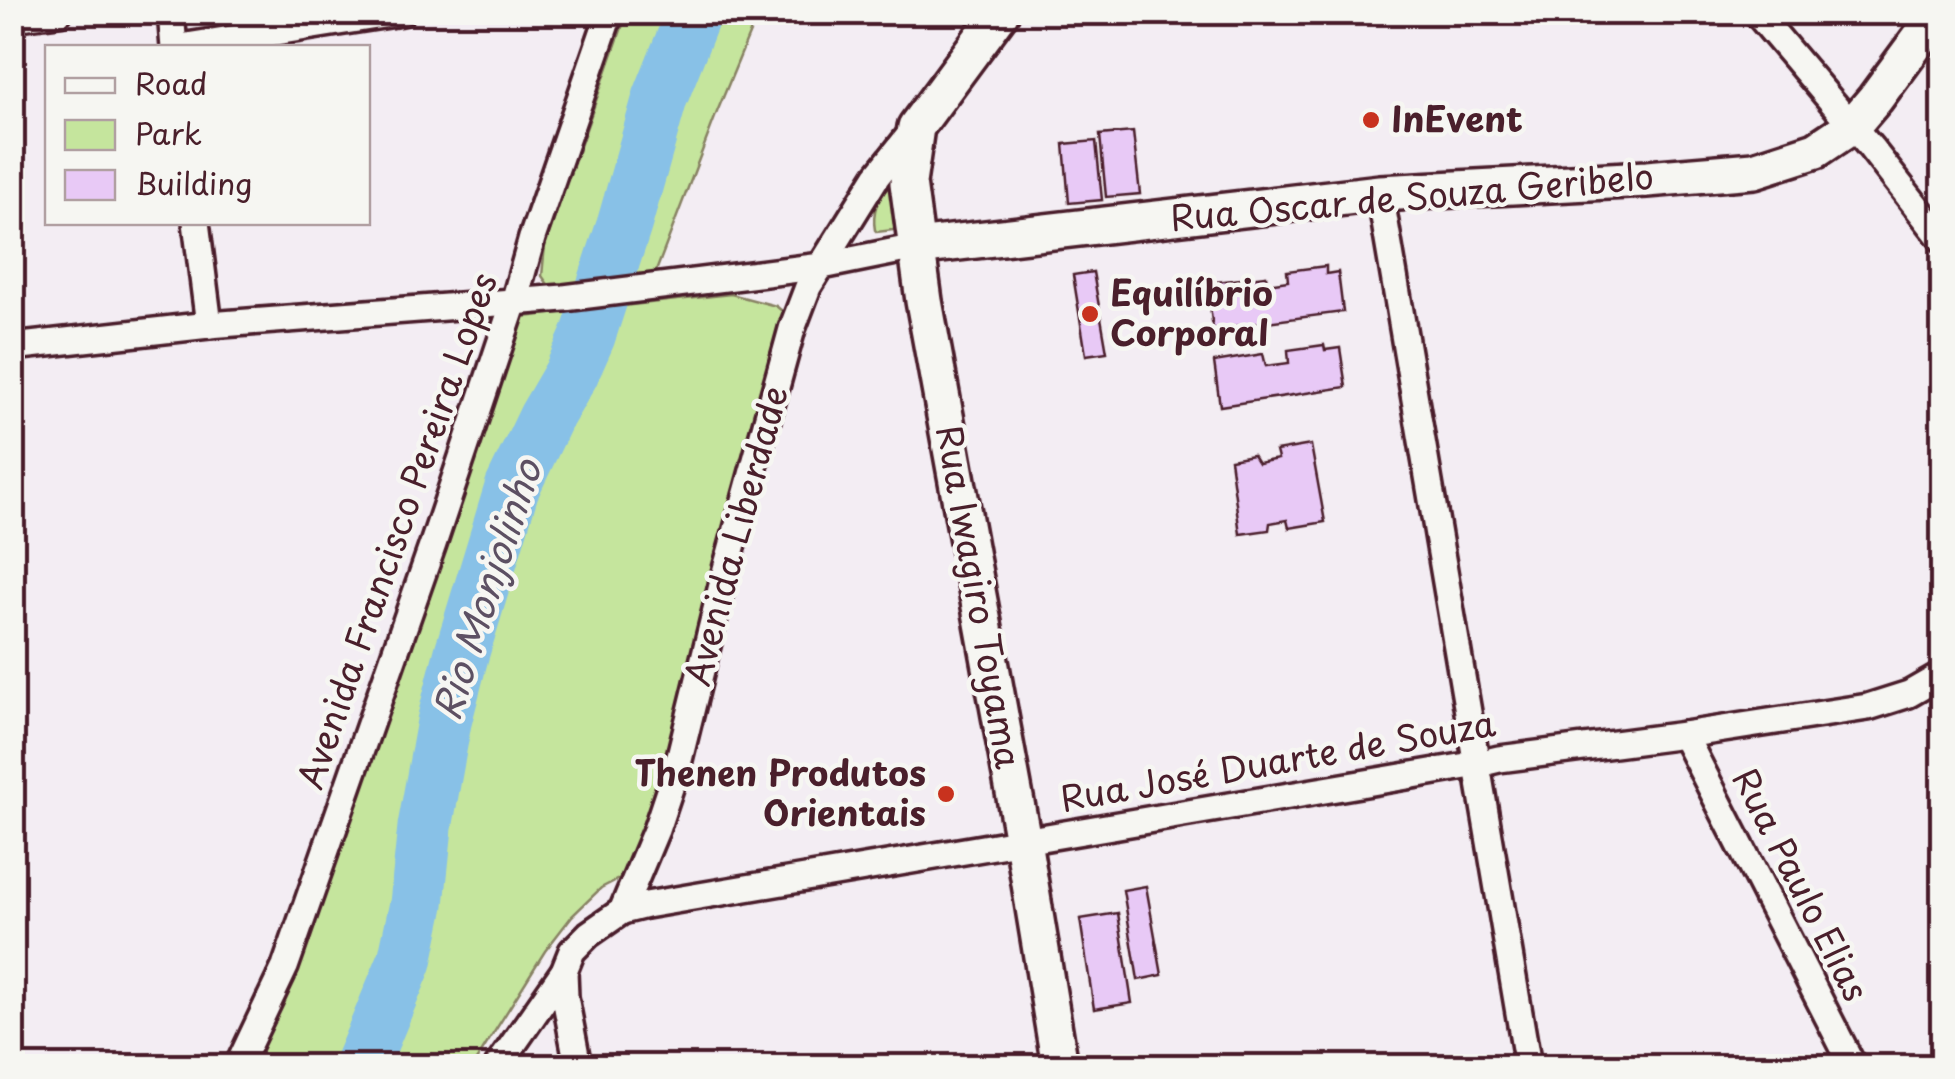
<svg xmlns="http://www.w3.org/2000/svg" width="1955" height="1079" viewBox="0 0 1955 1079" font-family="'Playpen Sans',sans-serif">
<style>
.green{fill:#c5e59d;stroke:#888264;stroke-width:2.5}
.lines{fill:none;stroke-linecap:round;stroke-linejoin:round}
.river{stroke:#88c1e7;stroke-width:55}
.building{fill:#e8c9f6;stroke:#4a1f2b;stroke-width:2.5}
.street-casing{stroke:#4a1f2b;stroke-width:32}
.secondary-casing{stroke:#4a1f2b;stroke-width:42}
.street{stroke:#f6f6f2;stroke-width:25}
.secondary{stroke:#f6f6f2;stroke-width:35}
.poi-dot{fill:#c8321e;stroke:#f6f6f2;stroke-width:4}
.labels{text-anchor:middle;stroke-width:9;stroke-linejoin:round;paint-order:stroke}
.poi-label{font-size:35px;font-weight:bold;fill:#4a1f2b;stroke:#f6f6f2;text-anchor:start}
.street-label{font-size:35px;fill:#4a1f2b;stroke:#f6f6f2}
.water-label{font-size:38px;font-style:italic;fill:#5d5063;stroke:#f6f6f2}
</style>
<rect width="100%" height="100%" fill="#f3edf3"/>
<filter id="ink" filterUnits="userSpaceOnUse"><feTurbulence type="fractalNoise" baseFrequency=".01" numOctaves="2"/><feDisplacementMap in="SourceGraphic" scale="20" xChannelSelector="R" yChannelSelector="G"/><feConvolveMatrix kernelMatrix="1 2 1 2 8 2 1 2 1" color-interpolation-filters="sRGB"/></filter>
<g filter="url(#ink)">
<g class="green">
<polygon points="627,13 758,13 717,112 655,274 552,290 542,276 545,245"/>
<path d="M 892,185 L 899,225 L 893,230 L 877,232 L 875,230 C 872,213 877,195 892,185 Z"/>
<polygon points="731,294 776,306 788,316 695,659 636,863 630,873 601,888 572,916 545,951 473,1066 253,1066 388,698 523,317"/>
</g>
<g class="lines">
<polyline class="river" points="361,1066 405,961 417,904 425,827 444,722 462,652 512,488 546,417 571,374 588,336 625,222 660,98 694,12"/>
</g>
<g class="building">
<polygon points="1133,132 1140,194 1106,197 1100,135"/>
<polygon points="1096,141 1102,200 1069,203 1064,144"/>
<polygon points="1326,266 1326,274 1338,272 1343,312 1213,329 1207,283 1266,276 1267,284 1288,281 1287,271"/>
<polygon points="1093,272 1107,352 1086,355 1073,275"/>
<polygon points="1324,345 1325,350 1340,348 1346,387 1220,406 1214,362 1263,354 1266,366 1289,363 1288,350"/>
<polygon points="1311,445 1325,522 1289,528 1287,520 1270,523 1269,530 1240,534 1230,459 1253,455 1258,463 1278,459 1276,451"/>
<polygon points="1146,886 1162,975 1138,980 1123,890"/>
<polygon points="1118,913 1132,1003 1094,1009 1080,919"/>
</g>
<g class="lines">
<g class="street-casing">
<g id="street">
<polyline points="171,12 174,48 402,12"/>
<polyline points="1756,12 1871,148 1942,239"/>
<polyline points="12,18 59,12"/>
<polyline points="1380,193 1528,1066"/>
<polyline points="196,222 209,325"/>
<polyline points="12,347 209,325 564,298 822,266 916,247"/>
<polyline points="1684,735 1853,1066"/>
<polyline points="622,911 646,905 1478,764 1499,759 1684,735 1868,707 1909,694 1942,675"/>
<polyline points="564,971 565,997 578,1066"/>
<polyline points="238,1066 285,967 319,870 433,544 514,302 532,238 610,12"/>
<polyline points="498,1066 564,971 572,951 589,934 622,911 656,830 678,764 726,569 792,329 808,287 877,176 916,127"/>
</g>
</g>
<g class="secondary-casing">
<g id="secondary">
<polyline points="1001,12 916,127 908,183 924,301 1023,841 1060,1066"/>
<polyline points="916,247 1380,193 1647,179 1754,170 1816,150 1852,126 1875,99 1939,12"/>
</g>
</g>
<use href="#street" class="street"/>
<use href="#secondary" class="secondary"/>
</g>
</g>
<g class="poi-dot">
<circle cx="1371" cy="120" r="10"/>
<circle cx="1090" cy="314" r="10"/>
<circle cx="946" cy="794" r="10"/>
</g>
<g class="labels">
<g class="poi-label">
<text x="1391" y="132">InEvent</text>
<text x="1110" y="306">Equilíbrio<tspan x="1110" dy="40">Corporal</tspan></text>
<text x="926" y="786" text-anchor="end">Thenen Produtos<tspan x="926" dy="40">Orientais</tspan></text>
</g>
<g class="street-label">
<text transform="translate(1412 198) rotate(-5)" y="12">Rua Oscar de Souza Geribelo</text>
<text transform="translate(398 531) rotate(-71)" y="12">Avenida Francisco Pereira Lopes</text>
<text transform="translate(737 536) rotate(-75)" y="12">Avenida Liberdade</text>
<text transform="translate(978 597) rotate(80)" y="12">Rua Iwagiro Toyama</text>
<text transform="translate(1278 762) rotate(-10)" y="12">Rua José Duarte de Souza</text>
<text transform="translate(1800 885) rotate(63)" y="12">Rua Paulo Elias</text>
</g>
<g class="water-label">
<text transform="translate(488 590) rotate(-72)" y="13">Rio Monjolinho</text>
</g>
</g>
<rect width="1955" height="1079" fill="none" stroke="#f6f6f2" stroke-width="50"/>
<rect x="25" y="25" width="1905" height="1029" fill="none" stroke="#4a1f2b" stroke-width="4" filter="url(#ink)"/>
<rect x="45" y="45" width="325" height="180" fill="#f6f6f2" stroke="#b1a0a2" stroke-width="2.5"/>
<rect x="65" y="78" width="50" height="15" fill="#f6f6f2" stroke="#b1a0a2" stroke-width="2.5"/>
<text x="135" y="95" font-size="30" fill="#4a1f2b">Road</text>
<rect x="65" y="120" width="50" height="30" fill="#c5e59d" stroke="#b1a0a2" stroke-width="2.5"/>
<text x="135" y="145" font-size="30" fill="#4a1f2b">Park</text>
<rect x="65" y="170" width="50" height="30" fill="#e8c9f6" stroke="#b1a0a2" stroke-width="2.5"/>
<text x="135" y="195" font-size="30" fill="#4a1f2b">Building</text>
</svg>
